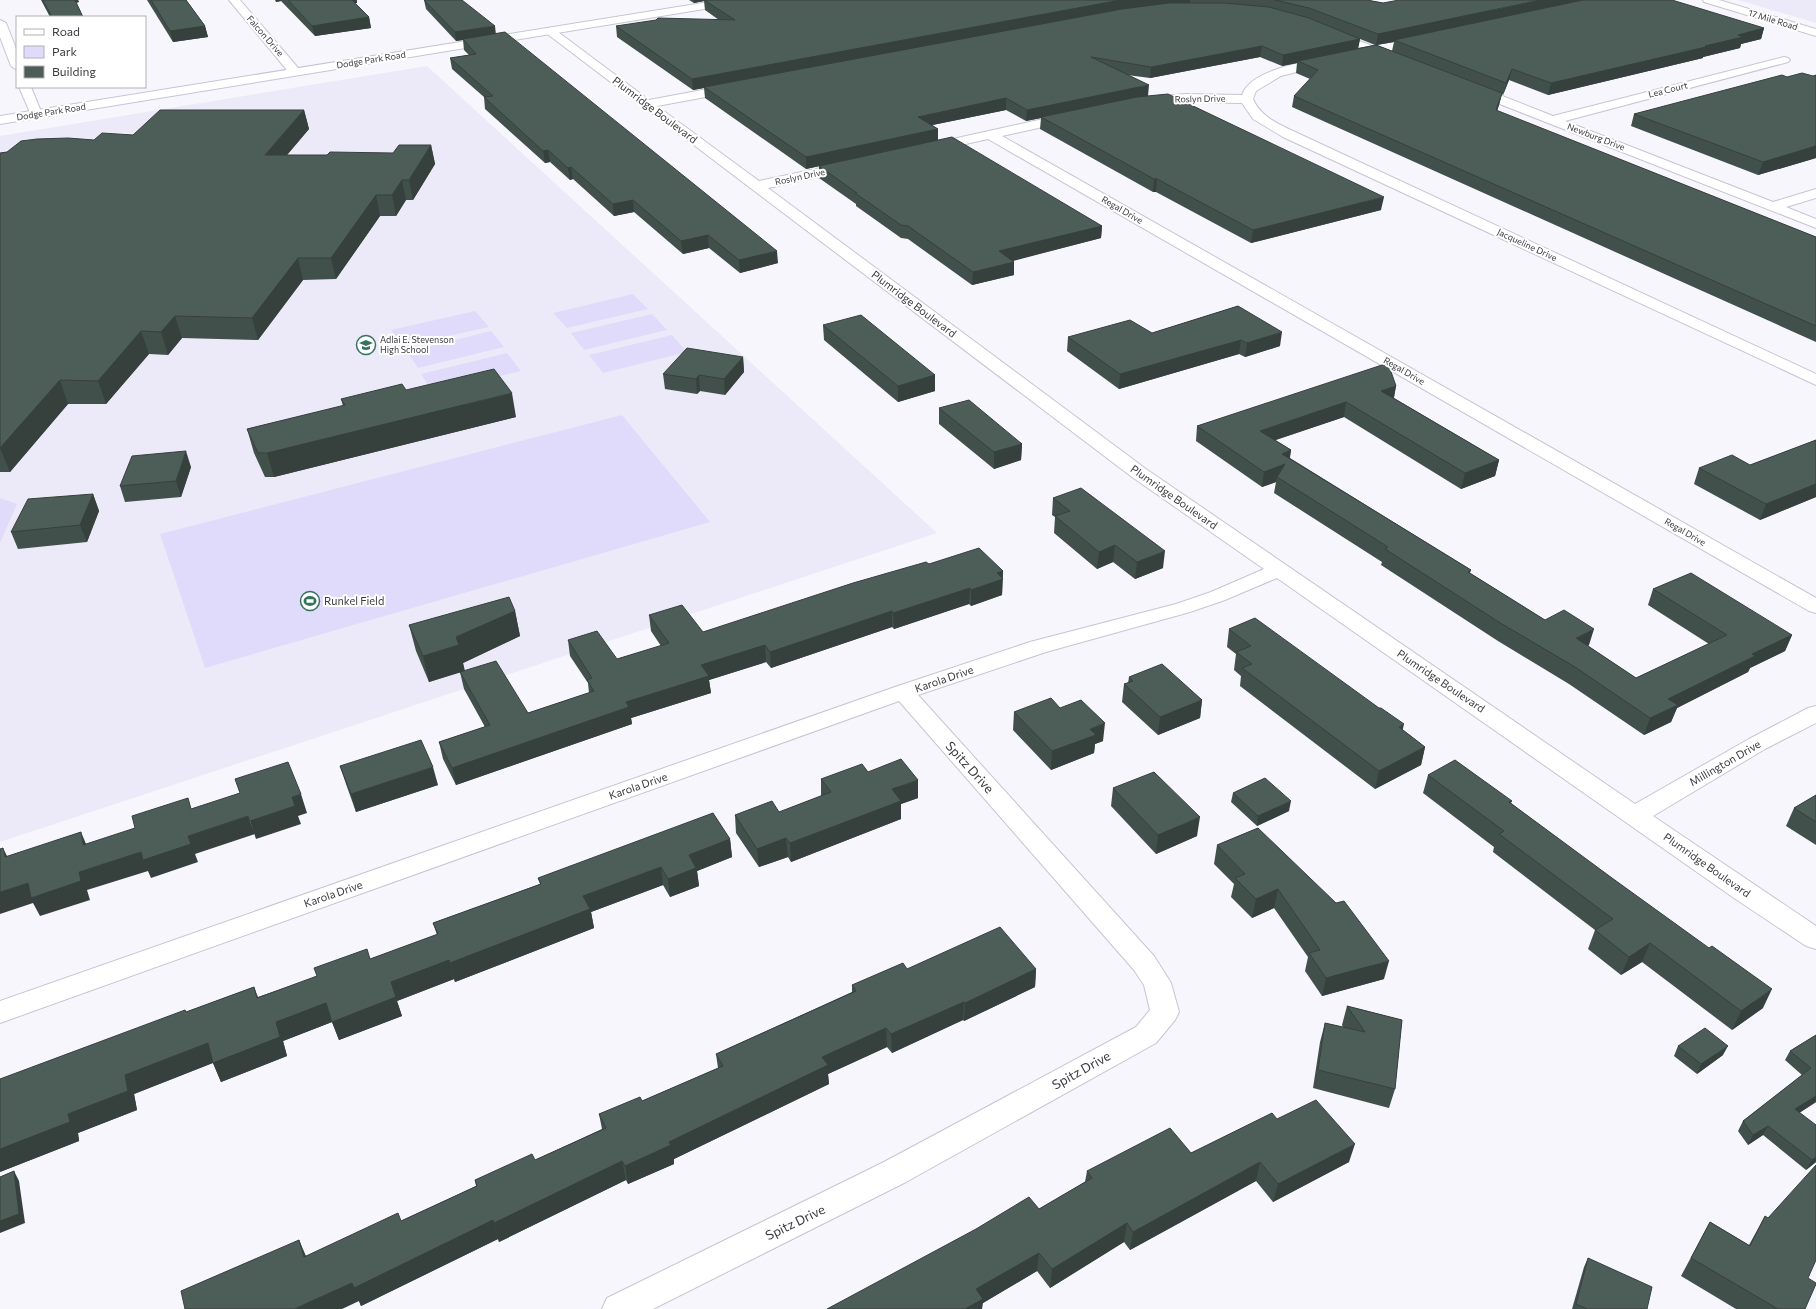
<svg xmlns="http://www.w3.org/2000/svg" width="1816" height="1309" viewBox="0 0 1816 1309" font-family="Commissioner,sans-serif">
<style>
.built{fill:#eceaf8}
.green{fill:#e1dbfb}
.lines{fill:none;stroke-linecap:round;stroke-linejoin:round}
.minor-casing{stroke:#c7c4d4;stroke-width:2}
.tertiary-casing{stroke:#c7c4d4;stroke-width:2}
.minor{fill:#fff;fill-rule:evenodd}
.tertiary{fill:#fff;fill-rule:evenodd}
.wall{fill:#42504b;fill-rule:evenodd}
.shaded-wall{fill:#36413d}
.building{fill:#4d5d57;stroke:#36413d}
.labels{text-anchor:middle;stroke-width:4;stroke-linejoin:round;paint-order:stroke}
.far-street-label{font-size:9px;fill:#3b3a40;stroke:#fff}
.far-poi-label{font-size:9px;fill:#3b3a40;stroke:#fff;text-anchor:start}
.street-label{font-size:11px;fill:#3b3a40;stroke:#fff}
.poi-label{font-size:11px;fill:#3b3a40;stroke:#fff;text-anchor:start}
.near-street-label{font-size:13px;fill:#3b3a40;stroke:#fff}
</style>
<rect width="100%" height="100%" fill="#f7f6fd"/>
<g class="built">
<polygon points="1738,0 1816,0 1816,23"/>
<polygon points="427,66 937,533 0,842 0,136"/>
</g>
<g class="green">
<polygon points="633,294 648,309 567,328 553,313"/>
<polygon points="475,311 489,327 403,346 391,330"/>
<polygon points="652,314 667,330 584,350 571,333"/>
<polygon points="491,331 504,347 418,368 407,352"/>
<polygon points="672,335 687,352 603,373 589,355"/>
<polygon points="507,353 521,371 433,392 421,374"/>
<polygon points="622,415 710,522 205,668 160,534"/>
<polygon points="0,498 17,504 0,543"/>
</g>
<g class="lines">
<g class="minor-casing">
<g id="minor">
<polygon points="229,0 240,0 299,69 301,72 299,75 291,75"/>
<polygon points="0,20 6,23 17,51 17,70 11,66 0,37"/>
<polygon points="550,28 554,29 649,100 734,84 738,85 740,88 738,91 657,106 759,181 849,162 854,163 856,166 854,169 768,188 1146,469 1635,804 1749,739 1808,708 1816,706 1816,723 1765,749 1653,816 1816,926 1816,949 1806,946 1734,898 1277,578 1225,600 1190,612 1046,652 918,695 1154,956 1171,983 1179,1012 1175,1020 1156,1043 906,1182 653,1309 602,1309 607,1298 884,1162 1136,1027 1150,1010 1144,985 1134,970 899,701 0,1023 0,1001 895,687 1030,642 1176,604 1211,592 1264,569 1132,477 546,33 544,31 546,29"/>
<polygon points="1331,30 1398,56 1400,58 1394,61 1390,60 1327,35 1325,33"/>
<path d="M 1327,57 L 1333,61 L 1331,63 L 1281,76 L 1256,91 L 1253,99 C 1260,116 1277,123 1293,131 L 1816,374 L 1816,385 L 1283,137 L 1253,119 L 1242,103 L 1186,102 L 1149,105 L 1145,104 L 1143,101 L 1145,98 L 1149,97 L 1186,94 L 1242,95 C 1250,70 1304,62 1327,57 Z"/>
<polygon points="1784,57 1788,58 1790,60 1788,62 1565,121 1773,202 1816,189 1816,198 1786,207 1816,219 1816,228 1469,92 1467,89 1469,86 1477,86 1553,116"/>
<polygon points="19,87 31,87 42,114 40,117 32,117"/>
<polygon points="1070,113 1074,114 1076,117 1074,120 1002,136 1816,598 1816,613 1809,611 988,139 930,152 925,151 923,148 925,145 930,144"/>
</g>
</g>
<g class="tertiary-casing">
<g id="tertiary">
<polygon points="721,0 746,0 741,3 0,124 0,116"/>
<polygon points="1703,0 1719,0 1816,29 1816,36 1704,2"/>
</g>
</g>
<use href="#minor" class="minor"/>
<use href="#tertiary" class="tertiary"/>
</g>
<g class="wall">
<polygon points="41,0 78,0 79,2 76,3 83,17 50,17"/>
<polygon points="147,0 186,0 205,26 208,37 173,42"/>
<polygon points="275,0 357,0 357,3 355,3 369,17 371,28 315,36 281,1 276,2"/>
<polygon points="424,0 496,34 778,263 740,273 709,248 683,254 634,212 614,216 573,179 570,180 550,162 545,163 485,109 484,97 452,69 450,58 469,55 464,50 463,40 456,41 426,9"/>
<path d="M 689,0 L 1367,0 L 1383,3 L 1764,28 L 1761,39 L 1741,44 L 1740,48 L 1703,57 L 1703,58 L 1548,95 L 1509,80 L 1503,95 L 1502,94 L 1499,105 L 1497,111 L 1816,237 L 1816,342 L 1292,107 L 1294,96 L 1310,79 L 1296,73 L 1297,63 L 1282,66 L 1260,57 L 1150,78 L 1127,75 L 1148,96 L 1381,210 L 1251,243 L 1156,192 L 1153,192 L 1040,129 L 1041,118 L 1026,121 L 1006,110 L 932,125 L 938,129 L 938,140 L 1102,226 L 1101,238 L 1013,261 L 1014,262 L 1014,275 L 972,285 L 908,239 L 901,238 L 856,206 L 856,204 L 819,178 L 819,166 L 806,169 L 705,98 L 704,88 L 693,90 L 617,37 L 616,26 L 719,20 L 705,10 L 704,1 L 694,3 ZM 1360,39 L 1375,45 L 1358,48 ZM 1394,42 L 1392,51 L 1377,45 Z"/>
<polygon points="1816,75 1816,158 1758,175 1631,126 1634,114 1787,77 1813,76"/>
<polygon points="304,110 309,129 287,155 327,155 393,153 431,145 435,164 413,200 406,200 396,216 380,216 336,279 303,280 258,340 182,338 168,355 149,354 106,404 68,404 10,472 0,472 0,153 94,140 133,135"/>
<polygon points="1238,306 1280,346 1245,357 1239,354 1119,389 1067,351 1068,337 1152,333"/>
<polygon points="823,325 935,375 935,391 898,402 824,340"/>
<polygon points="743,357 744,372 725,395 700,391 697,394 665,389 663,374"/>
<polygon points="1396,386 1394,398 1499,460 1495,476 1461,489 1344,417 1275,440 1291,450 1290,458 1471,570 1470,573 1545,620 1589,645 1588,646 1636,678 1709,644 1648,605 1653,589 1792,635 1785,651 1750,668 1748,672 1677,708 1671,722 1644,735 1569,684 1498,641 1381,565 1382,562 1274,493 1276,482 1262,487 1196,441 1197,426"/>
<polygon points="406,390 516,417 274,477 265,477 254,453 247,429 343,406 341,399"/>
<polygon points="939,408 1022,444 1021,460 994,469 939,424"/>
<polygon points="1816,440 1816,497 1760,520 1694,484 1699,468 1750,465"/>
<polygon points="191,467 181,497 125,502 120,486"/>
<polygon points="93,494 99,511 87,542 18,549 11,532"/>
<polygon points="1053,498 1163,568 1135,579 1113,562 1097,569 1054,533 1055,517 1052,515"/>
<polygon points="929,564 1003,571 1002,595 971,606 969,604 894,629 892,627 771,668 766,662 709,680 711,693 631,718 632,724 456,785 443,759 439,742 485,727 464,689 460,672 429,682 416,651 409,625 515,611 520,636 463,663 464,671 528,713 589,693 588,683 570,656 568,640 617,659 661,646 651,631 649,615 703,632"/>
<polygon points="1229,629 1403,730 1425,747 1421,765 1375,789 1240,686 1241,676 1234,670 1236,654 1227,647"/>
<polygon points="1129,677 1202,700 1200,718 1158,735 1122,702 1124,684 1128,683"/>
<polygon points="1060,708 1103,741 1095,744 1094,753 1051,770 1013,730 1014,712"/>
<polygon points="340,766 438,785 356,812 346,784"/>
<polygon points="868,772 918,798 901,804 901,819 791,862 788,857 759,867 736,833 735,815 779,812 821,796 821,779"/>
<polygon points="1428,775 1512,801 1511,803 1763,1008 1732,1030 1642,962 1621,975 1588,949 1595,930 1493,852 1494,847 1423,793"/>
<polygon points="1113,788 1197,836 1156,854 1111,806"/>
<polygon points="1233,793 1289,811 1257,826 1231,802"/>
<polygon points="1816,795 1816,845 1786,826 1794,808"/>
<polygon points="1258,828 1384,979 1322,996 1305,971 1308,957 1274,908 1252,918 1231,897 1234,884 1214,864 1217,845"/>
<polygon points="730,839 732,857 697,871 699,886 670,897 663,885 591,912 594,928 455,982 454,979 397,1001 402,1016 339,1040 332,1022 283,1041 287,1056 221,1082 213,1063 134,1094 137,1110 78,1133 79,1141 0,1172 185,1010 186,1012 254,987 258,997 370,959 437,935 433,923 540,884 538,878"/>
<polygon points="907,969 1036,969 1035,987 964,1021 963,1020 892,1053 887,1047 828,1074 829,1084 674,1159 674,1164 628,1184 626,1180 499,1242 498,1239 361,1306 359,1301 185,1309 299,1240 306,1256 401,1221 476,1186 475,1180 535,1160 602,1129 599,1114 642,1101 718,1068 716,1054 852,992 852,985"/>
<polygon points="1347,1006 1402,1020 1395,1089 1389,1108 1313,1088 1320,1042 1325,1023 1343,1027 1342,1025"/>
<polygon points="1816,1035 1816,1102 1799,1113 1816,1162 1806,1170 1763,1135 1748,1145 1738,1131 1743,1121 1802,1075 1785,1060 1790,1051"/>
<polygon points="1678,1046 1723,1055 1697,1074 1674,1056"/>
<polygon points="1277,1119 1349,1162 1273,1202 1256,1181 1130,1250 1124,1242 1050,1288 1037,1271 983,1303 827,1309 1039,1209 1085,1182 1087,1171 1191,1153"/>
<polygon points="1765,1216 1808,1278 1805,1309 1736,1309 1681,1276 1710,1222 1749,1245"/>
<polygon points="1588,1258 1647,1309 1572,1309 1584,1267"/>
</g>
<g class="shaded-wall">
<polygon points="73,0 78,0 79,2 74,3"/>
<polygon points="276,0 281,0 281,1 276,2"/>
<polygon points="347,0 357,0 357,3 348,4"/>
<polygon points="693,0 704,0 704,1 694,3"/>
<polygon points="1121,0 1190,0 1190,4 704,87 704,88 693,90 692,79"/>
<polygon points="1540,0 1586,0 1394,40 1394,42 1376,45 1378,34"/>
<polygon points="369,17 371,28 315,36 312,26"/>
<polygon points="205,26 208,37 173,42 170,31"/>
<polygon points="495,26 496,35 456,41 455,32"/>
<polygon points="1764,28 1761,39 1741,44 1740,48 1703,57 1703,58 1548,95 1551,83 1705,46 1738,35"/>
<polygon points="1360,39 1358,49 1298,61 1297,63 1282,66 1283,55"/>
<polygon points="1262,46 1260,57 1150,78 1151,67"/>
<polygon points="1512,69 1509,80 1503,95 1506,83"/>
<polygon points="1149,85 1148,96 1041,117 1041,118 1026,121 1027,110"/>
<polygon points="1502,93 1499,105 1493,122 1496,110"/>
<polygon points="1006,98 1006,110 918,128 918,117"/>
<polygon points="304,110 309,129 270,175 265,155"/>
<polygon points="938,129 938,141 806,169 806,157"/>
<polygon points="431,145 435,164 413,200 409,180"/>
<polygon points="1816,146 1816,158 1758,175 1763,162"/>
<polygon points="548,150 550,162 545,163 543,151"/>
<polygon points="571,167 573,179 570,180 568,168"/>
<polygon points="1154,179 1157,179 1156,192 1153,192"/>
<polygon points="402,180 406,200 396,216 392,195"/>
<polygon points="376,195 380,216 336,279 331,258"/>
<polygon points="1384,197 1381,210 1251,243 1253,230"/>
<polygon points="633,200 634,212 614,216 613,204"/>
<polygon points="1102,226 1101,238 999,264 999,251"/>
<polygon points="708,235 709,248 683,254 681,241"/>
<polygon points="777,251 778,263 740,273 739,260"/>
<polygon points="298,258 303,280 258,340 252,318"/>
<polygon points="1014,262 1014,275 972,285 973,272"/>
<polygon points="175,316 182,338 168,355 161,332"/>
<polygon points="141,331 149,354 106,404 98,381"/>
<polygon points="1282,332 1280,346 1245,357 1247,343"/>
<polygon points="1241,340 1239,354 1119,389 1120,374"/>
<polygon points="743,357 744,372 725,395 724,379"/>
<polygon points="699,375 700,391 697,394 696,379"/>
<polygon points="935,375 935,391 898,402 898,386"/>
<polygon points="60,380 68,404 10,472 0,448"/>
<polygon points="1396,386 1393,401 1381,391"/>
<polygon points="512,393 516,417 274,477 267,453"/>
<polygon points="1346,402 1344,417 1258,446 1260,431"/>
<polygon points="1022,444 1021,460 994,469 994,452"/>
<polygon points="1291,450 1288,466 1277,477 1276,482 1262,487 1264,472 1282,454"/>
<polygon points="186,451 191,467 181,497 176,481"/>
<polygon points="1499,460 1495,476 1461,489 1465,473"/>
<polygon points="1816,484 1816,497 1760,520 1766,504"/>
<polygon points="93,494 99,511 87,542 80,525"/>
<polygon points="1115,545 1113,562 1097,569 1099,552"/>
<polygon points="1165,551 1163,568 1135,579 1137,562"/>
<polygon points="1003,571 1002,595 971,606 971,590 997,573"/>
<polygon points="970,588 969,604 894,629 893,613"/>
<polygon points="515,611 520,636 463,663 465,671 429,682 423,656 456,637"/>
<polygon points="892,611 892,627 771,668 770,652"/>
<polygon points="1594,629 1589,645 1571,655 1576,638"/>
<polygon points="1792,635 1785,651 1750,668 1748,672 1677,708 1671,722 1644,735 1650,718 1668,699 1752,654"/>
<polygon points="765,645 766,662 709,680 711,693 631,718 632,724 456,785 452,768 626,702 701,665"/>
<polygon points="1202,700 1200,718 1158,735 1160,717"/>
<polygon points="1105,723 1103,741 1095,744 1094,753 1051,770 1052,751 1090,729"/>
<polygon points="1404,724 1400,742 1399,727"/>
<polygon points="1425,747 1421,765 1375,789 1379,771"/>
<polygon points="433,767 438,785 356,812 351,794"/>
<polygon points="918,780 918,798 901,804 901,819 791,862 790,843 892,789"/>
<polygon points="301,794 307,813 298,816 301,824 256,839 250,821 292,797"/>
<polygon points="1291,801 1289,811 1257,826 1258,816"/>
<polygon points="248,816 255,834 195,854 198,862 151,878 148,871 87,890 90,900 40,916 33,903 0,914 0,892 28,883 79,872"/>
<polygon points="1200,817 1197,836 1156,854 1158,835"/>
<polygon points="81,832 89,851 83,845"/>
<polygon points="786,838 788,857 759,867 757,849"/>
<polygon points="730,839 732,857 697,871 699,886 670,897 668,879 689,855"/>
<polygon points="3,848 12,866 5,857"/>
<polygon points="661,867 663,885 591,912 594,928 455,982 450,963 583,896"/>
<polygon points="1278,889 1274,908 1252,918 1256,899"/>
<polygon points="1650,943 1642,962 1621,975 1629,957"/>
<polygon points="449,960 454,979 397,1001 402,1016 339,1040 332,1022 391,982"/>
<polygon points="1389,961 1384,979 1322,996 1326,978"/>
<polygon points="1036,969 1035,987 964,1021 965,1003"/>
<polygon points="1772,989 1763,1008 1732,1030 1741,1011"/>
<polygon points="964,1002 963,1020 892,1053 891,1034"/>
<polygon points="326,1003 332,1022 283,1041 287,1056 221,1082 213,1063 276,1022"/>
<polygon points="886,1028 887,1047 828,1074 829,1084 674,1159 674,1164 628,1184 625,1166 822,1057"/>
<polygon points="208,1043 215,1062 134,1094 137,1110 78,1133 79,1141 0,1172 0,1149 68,1114 125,1075"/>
<polygon points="1728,1046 1723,1055 1697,1074 1701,1064"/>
<polygon points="1816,1096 1816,1102 1790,1119 1795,1109"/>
<polygon points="1768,1126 1763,1135 1748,1145 1753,1135"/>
<polygon points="1355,1144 1349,1162 1273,1202 1278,1184"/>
<polygon points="1816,1157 1816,1162 1806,1170 1812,1160"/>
<polygon points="622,1161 626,1180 499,1242 494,1223"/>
<polygon points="1260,1162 1256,1181 1130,1250 1133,1232"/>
<polygon points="14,1171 19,1181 25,1223 0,1233 0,1221"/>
<polygon points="493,1220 498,1239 361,1306 359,1301 342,1309 294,1309 352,1283"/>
<polygon points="1127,1223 1124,1242 1050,1288 1052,1269"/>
<polygon points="299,1240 306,1258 304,1257"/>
<polygon points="1039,1253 1037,1271 983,1303 982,1309 965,1309 976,1289"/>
</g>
<g class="building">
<polygon points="43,0 75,0 83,17 52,17"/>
<polygon points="151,0 186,0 205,26 170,31"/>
<polygon points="288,0 352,0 369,17 312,26"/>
<polygon points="424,0 462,0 495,26 455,32"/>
<polygon points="704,0 1121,0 692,79 616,26 656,20 658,18 735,20"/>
<polygon points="1275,0 1367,0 1383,3 1399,0 1540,0 1378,34 1309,8"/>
<polygon points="1583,0 1672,0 1764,28 1738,35 1743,37 1705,46 1706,47 1551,83 1512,69 1506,83 1394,40"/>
<polygon points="1169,3 1224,3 1269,7 1309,18 1360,39 1283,55 1262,46 1151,67 1091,57 1149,85 1027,110 1006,98 918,117 938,129 806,157 704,87 1122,9"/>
<polygon points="505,32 777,251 739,260 708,235 681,241 633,200 613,204 571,167 568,168 548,150 543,151 484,97 493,96 450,58 476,54 463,39"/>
<polygon points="1376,45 1502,93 1496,110 1816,237 1816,326 1294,96 1318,70 1298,61"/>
<polygon points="1802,73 1813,76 1816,75 1816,146 1763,162 1634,114 1782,75 1787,77"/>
<polygon points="1168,94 1384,197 1253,230 1157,179 1154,179 1041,117 1137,97"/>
<polygon points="160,110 304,110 265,155 327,155 330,152 393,153 399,145 431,145 409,180 402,180 392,195 376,195 331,258 298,258 252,318 175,316 161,332 141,331 98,381 60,380 0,448 0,153 7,152 21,141 37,139 68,138 94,140 102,133 133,135"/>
<polygon points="952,137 1102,226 999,251 1014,262 973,272 908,226 901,225 855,193 857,193 819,166"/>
<polygon points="1238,306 1282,332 1247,343 1241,340 1120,374 1068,337 1130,320 1152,333"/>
<polygon points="861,315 935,375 898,386 823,325"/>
<polygon points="687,348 743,357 724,379 699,375 696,379 663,374"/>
<polygon points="1388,363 1396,386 1381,391 1499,460 1465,473 1346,402 1260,431 1291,450 1282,454 1471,570 1468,572 1545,620 1564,610 1594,629 1576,638 1636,678 1727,635 1653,589 1691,573 1792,635 1752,654 1755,656 1668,699 1678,705 1650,718 1575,667 1502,624 1385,549 1388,547 1277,477 1285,464 1264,472 1197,426"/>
<polygon points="494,369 512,393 267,453 258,453 247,429 345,405 341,399 402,384 406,390"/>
<polygon points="969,400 1022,444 994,452 939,408"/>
<polygon points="1816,440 1816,484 1766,504 1699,468 1732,455 1750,465"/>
<polygon points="186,451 176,481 120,486 132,456"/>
<polygon points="1081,488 1165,551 1137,562 1115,545 1099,552 1055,516 1070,511 1053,498"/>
<polygon points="93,494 80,525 11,532 28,499"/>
<polygon points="979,548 1003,571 997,573 1003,579 971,590 970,588 893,613 892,611 770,652 765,645 701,665 709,676 626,702 629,707 452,768 439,742 490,725 460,672 496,661 528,713 594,691 587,680 592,678 568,640 597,631 617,659 669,643 649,615 682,605 703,632 853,583 926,562 929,564"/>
<polygon points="509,597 515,611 456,637 459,645 423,656 409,625"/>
<polygon points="1255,618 1379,708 1381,708 1404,724 1399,727 1425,747 1379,771 1242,668 1252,664 1236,652 1251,646 1229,629"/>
<polygon points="1162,664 1202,700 1160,717 1124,684 1133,681 1129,677"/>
<polygon points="1051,698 1060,708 1081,700 1105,723 1090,729 1096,735 1052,751 1014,712"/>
<polygon points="421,740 433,767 351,794 340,766"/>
<polygon points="901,759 918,780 892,789 901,801 790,843 786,838 757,849 735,815 772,801 779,812 831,792 821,779 862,764 868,772"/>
<polygon points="1455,760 1512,801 1509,802 1612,878 1709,948 1712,946 1772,989 1741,1011 1650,943 1629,957 1595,930 1613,919 1499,834 1504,831 1428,775"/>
<polygon points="288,762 301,794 292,797 295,806 250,821 248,816 188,836 191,844 143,860 141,852 79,872 81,881 31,898 28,883 0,892 0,849 3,848 5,857 81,832 83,845 135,828 132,816 188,798 191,809 240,793 235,779"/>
<polygon points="1154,772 1200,817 1158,835 1113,788"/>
<polygon points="1265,778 1291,801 1258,816 1233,793"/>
<polygon points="1816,795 1816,822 1794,808"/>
<polygon points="713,813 730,839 689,855 696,868 668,879 661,867 583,896 590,909 450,963 449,960 391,982 396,997 332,1022 326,1003 276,1022 280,1037 213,1063 208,1043 125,1075 128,1091 68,1114 70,1122 0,1149 0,1079 185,1010 186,1012 254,987 257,998 317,976 314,968 367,949 370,959 438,934 433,923 541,884 538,878"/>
<polygon points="1258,828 1336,903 1344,901 1389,961 1326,978 1309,953 1320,950 1278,889 1256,899 1235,878 1245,874 1217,845"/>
<polygon points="1000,927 1036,969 965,1003 964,1002 891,1034 886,1028 822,1057 828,1065 669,1142 671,1145 625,1166 622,1161 494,1223 493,1220 354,1288 352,1283 294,1309 185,1309 181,1291 299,1240 304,1257 398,1213 401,1221 477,1186 475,1180 532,1154 535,1160 606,1128 599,1114 640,1097 642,1101 723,1066 716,1054 856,991 852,985 903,963 907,969"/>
<polygon points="1347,1006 1402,1020 1395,1089 1318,1070 1325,1023 1365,1032"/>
<polygon points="1705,1028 1728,1046 1701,1064 1678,1046"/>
<polygon points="1816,1035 1816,1096 1795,1109 1816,1125 1816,1157 1812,1160 1768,1126 1753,1135 1743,1121 1811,1068 1790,1051"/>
<polygon points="1316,1100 1355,1144 1278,1184 1260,1162 1133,1232 1127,1223 1052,1269 1039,1253 976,1289 983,1299 965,1309 827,1309 976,1229 1029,1197 1039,1209 1092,1178 1087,1171 1170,1128 1191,1153 1272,1113 1277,1119"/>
<polygon points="1816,1165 1816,1260 1808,1278 1816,1283 1816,1284 1805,1309 1778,1309 1691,1258 1710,1222 1750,1246 1765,1216 1768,1218"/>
<polygon points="14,1171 19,1214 0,1221 0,1177"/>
<polygon points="1588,1258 1652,1287 1647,1309 1587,1309 1576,1304"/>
</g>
<defs>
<g id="school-ring" transform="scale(1)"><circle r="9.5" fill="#fff" stroke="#36735f" stroke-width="1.5"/><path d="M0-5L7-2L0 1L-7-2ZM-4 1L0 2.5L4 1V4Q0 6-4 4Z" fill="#36735f"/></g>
<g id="stadium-ring" transform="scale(1)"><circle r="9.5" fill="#fff" stroke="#36735f" stroke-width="1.5"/><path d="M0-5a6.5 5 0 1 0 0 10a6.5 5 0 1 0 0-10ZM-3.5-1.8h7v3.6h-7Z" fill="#36735f"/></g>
</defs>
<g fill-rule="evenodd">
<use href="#school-ring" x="366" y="345"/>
<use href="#stadium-ring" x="310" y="601"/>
</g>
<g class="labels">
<g class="far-street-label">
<text transform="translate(1773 20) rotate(17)" y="3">17 Mile Road</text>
<text transform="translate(265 36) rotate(49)" y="3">Falcon Drive</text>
<text transform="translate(371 60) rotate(-9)" y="3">Dodge Park Road</text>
<text transform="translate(1668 90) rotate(-14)" y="3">Lea Court</text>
<text transform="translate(1200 99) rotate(-1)" y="3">Roslyn Drive</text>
<text transform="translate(51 112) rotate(-9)" y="3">Dodge Park Road</text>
<text transform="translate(1596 137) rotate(21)" y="3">Newburg Drive</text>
<text transform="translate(800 177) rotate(-12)" y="3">Roslyn Drive</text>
<text transform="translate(1122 210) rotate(30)" y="3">Regal Drive</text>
<text transform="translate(1527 245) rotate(25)" y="3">Jacqueline Drive</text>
<text transform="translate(1404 371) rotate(30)" y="3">Regal Drive</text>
<text transform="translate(1685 532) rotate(30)" y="3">Regal Drive</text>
</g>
<g class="far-poi-label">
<text x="380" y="343">Adlai E. Stevenson<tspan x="380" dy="10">High School</tspan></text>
</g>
<g class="street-label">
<text transform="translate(655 110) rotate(37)" y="4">Plumridge Boulevard</text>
<text transform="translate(914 304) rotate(37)" y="4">Plumridge Boulevard</text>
<text transform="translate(1174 497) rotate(35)" y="4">Plumridge Boulevard</text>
<text transform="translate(944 679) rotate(-19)" y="4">Karola Drive</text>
<text transform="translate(1441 681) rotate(34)" y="4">Plumridge Boulevard</text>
<text transform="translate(1725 763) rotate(-30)" y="4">Millington Drive</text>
<text transform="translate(638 786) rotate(-19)" y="4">Karola Drive</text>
<text transform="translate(1707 865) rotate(35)" y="4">Plumridge Boulevard</text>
<text transform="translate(333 894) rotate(-19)" y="4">Karola Drive</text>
</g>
<g class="poi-label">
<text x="324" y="605">Runkel Field</text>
</g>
<g class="near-street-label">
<text transform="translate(970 767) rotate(48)" y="5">Spitz Drive</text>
<text transform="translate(1081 1070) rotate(-29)" y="5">Spitz Drive</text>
<text transform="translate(795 1222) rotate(-26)" y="5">Spitz Drive</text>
</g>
</g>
<rect x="16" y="16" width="130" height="72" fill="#ffffff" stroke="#b1b0b3"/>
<rect x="24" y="29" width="20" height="6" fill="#ffffff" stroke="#b1b0b3"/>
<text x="52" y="36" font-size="12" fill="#3b3a40">Road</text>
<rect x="24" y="46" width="20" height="12" fill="#e1dbfb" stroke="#b1b0b3"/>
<text x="52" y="56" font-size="12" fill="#3b3a40">Park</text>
<rect x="24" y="66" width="20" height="12" fill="#4d5d57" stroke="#b1b0b3"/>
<text x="52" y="76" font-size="12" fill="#3b3a40">Building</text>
</svg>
